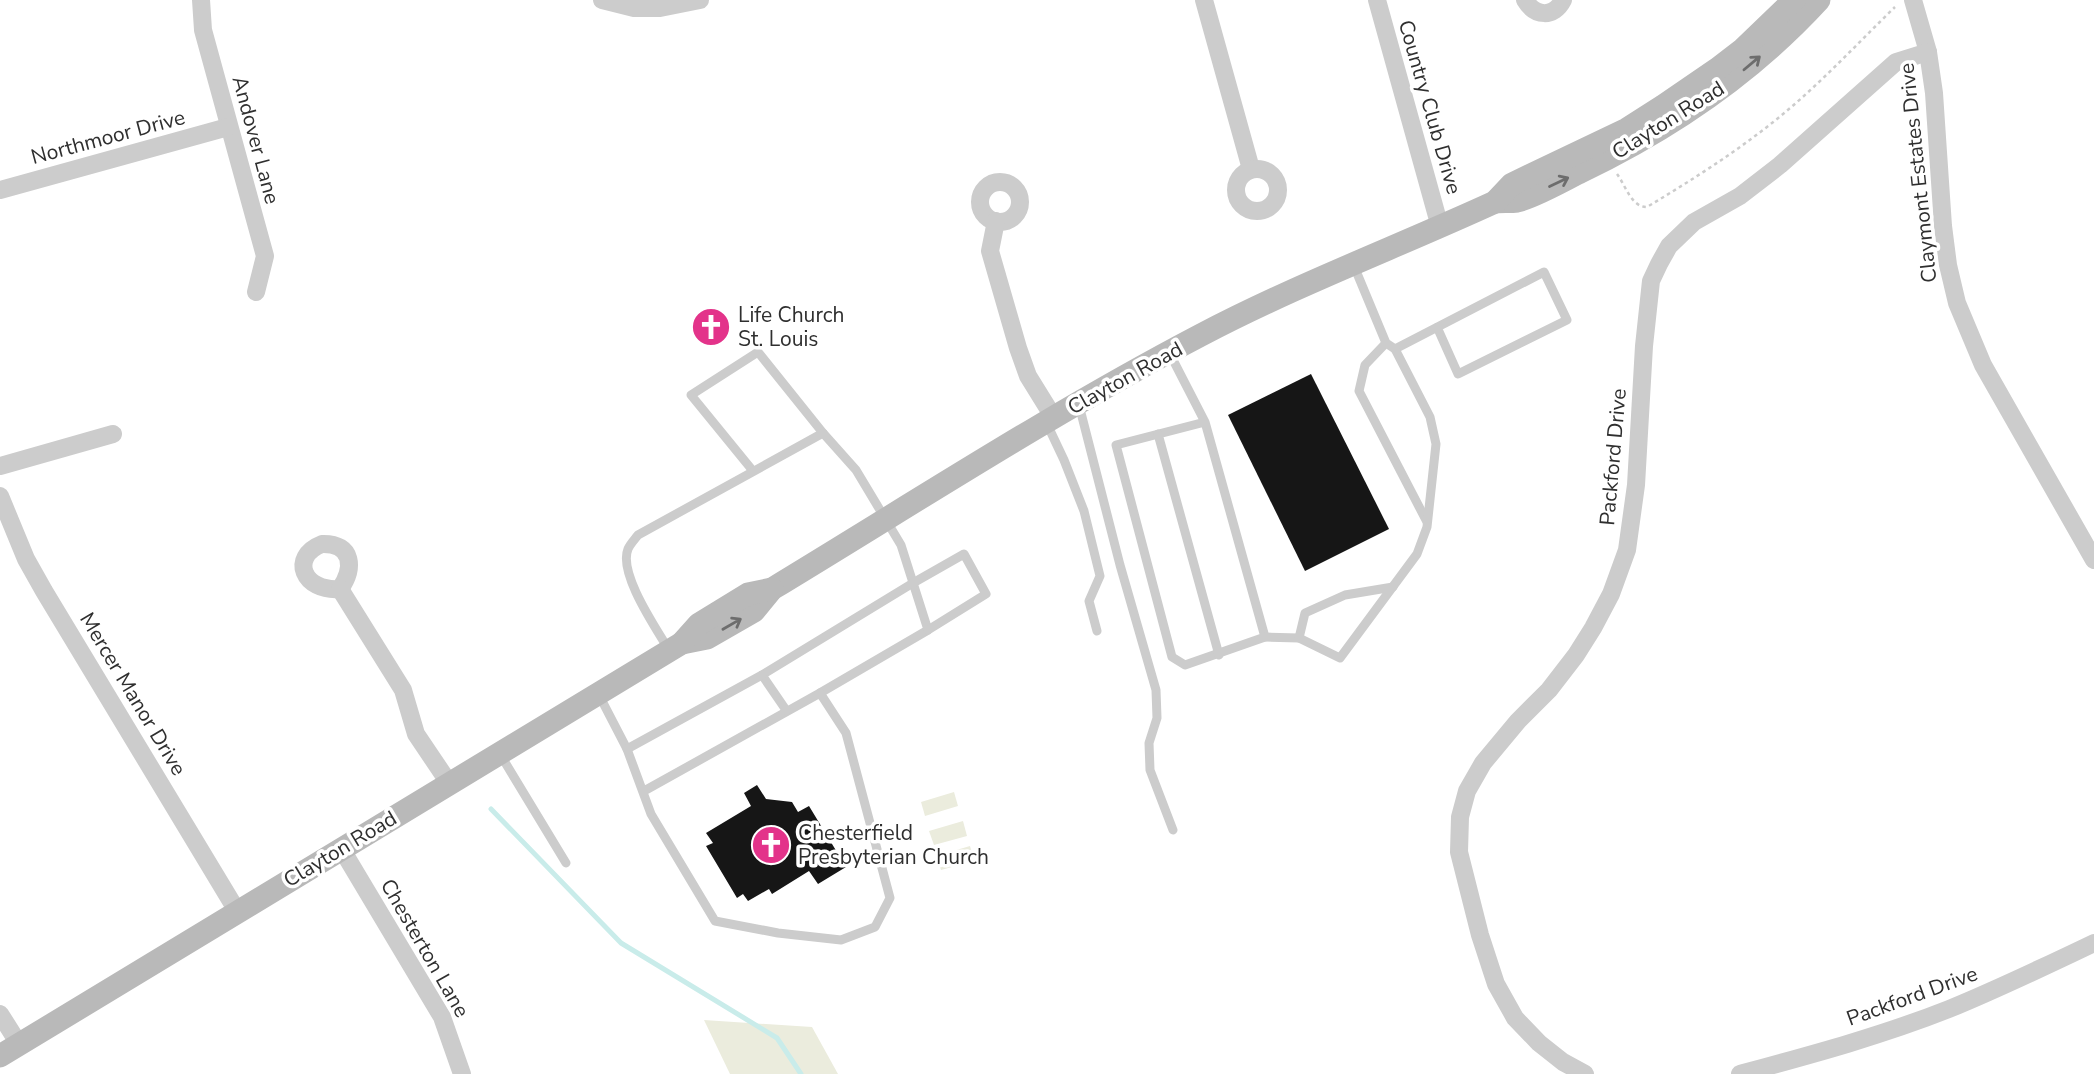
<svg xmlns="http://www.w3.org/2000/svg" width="2094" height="1074" viewBox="0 0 2094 1074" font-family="'Nunito Sans',sans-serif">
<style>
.green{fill:#ebecdd}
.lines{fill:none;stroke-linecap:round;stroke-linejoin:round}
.stream{stroke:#c9ecea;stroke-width:5}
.building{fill:#161616}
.path{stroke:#ccc;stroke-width:2.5;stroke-dasharray:3.5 3.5;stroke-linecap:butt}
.lane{stroke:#ccc;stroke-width:9}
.street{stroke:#ccc;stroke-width:18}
.secondary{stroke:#b9b9b9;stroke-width:23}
.oneway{stroke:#6d6d6d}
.labels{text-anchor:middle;stroke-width:7;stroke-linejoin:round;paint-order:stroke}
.street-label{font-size:21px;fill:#2f2f2f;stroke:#fff}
.poi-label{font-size:21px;fill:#2f2f2f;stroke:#fff;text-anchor:start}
</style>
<rect width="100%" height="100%" fill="#fff"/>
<g class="green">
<polygon points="954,792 958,806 925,816 921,802"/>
<polygon points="963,821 967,836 934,845 929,831"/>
<polygon points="970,846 974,861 941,870 936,856"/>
<polygon points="704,1020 812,1027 838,1074 730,1074"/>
</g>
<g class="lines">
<polyline class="stream" points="491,809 621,943 777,1038 801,1074"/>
</g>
<g class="building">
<polygon points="1311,374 1389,529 1305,571 1228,415"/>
<polygon points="757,785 766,799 792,802 798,812 809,806 846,867 818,884 809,871 772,894 769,889 748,901 743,894 737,898 706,846 713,843 706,833 751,806 744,793"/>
</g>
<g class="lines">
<path class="path" d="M 1617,174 C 1626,186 1631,207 1647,207 C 1692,180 1736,152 1777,119 C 1819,85 1856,45 1895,7"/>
<g class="lane">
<polyline points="1386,343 1365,365 1359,391 1427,522"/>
<polyline points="1395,349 1544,272 1567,320 1458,374 1437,327"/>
<polyline points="1170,354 1205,422 1265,637 1185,665 1172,657 1116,445 1205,422"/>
<polyline points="1079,405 1120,565 1156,690 1157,718 1149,743 1150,770 1173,830"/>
<polyline points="1047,424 1064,460 1084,511 1100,576 1089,601 1097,631"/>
<polyline points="1158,434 1219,655"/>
<polyline points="753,471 691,395 758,352 823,433"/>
<polyline points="1265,637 1299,638 1340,658 1417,554 1427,527 1436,444 1430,417 1395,349 1386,343 1354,266"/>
<polyline points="1299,638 1305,613 1345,595 1393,587"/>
<path d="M 669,650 C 656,628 618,573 628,549 C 630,544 635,539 638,535 L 823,433 L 856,470 L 901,545 L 928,630 L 820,693"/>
<polyline points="599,695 627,749 651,814 715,921 778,933 841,940 875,927 890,898 846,733 820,693 644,791"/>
<polyline points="786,710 762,675 913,583 964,554 986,594 928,630"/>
<polyline points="627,749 762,675"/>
<polyline points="500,754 566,863"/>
</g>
<g class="street">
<polyline points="201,0 203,30 265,256 256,292"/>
<polyline points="602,0 634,8 660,8 700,0"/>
<polyline points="1204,0 1251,169"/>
<polyline points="1377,0 1440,227"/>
<path d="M 1525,0 C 1535,17 1554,18 1563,0"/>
<polyline points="1913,0 1928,52 1934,93 1943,226 1948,265 1957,303 1983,365 2094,560"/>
<circle cx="1257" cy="190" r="21"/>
<circle cx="1000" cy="202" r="20"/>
<polyline points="0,190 228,127"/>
<polyline points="996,221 990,251 1018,348 1028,376 1054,418"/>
<polyline points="0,466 113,434"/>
<polyline points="0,496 26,559 44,591 237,911"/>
<path d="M 322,544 C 354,543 354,569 340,589 C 303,592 289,557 322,544 Z"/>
<polyline points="340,589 403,690 416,734 449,783"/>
<polyline points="341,848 442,1017 462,1074"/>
<polyline points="0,1014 19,1044"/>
<polyline points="1585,1074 1563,1062 1539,1043 1515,1018 1496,984 1480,935 1459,852 1460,817 1467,791 1483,763 1518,721 1549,690 1576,655 1593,628 1611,594 1627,550 1636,485 1644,346 1651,281 1659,264 1669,246 1694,222 1740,196 1780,165 1896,62 1928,52"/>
<path d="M 1740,1074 C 1810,1055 1881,1036 1949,1009 C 1998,989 2046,966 2094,943"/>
</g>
<g class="secondary">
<path d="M 1495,202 C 1502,201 1510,202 1517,201 C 1532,198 1565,180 1580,172 C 1670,129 1752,73 1819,0"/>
<path d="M 682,643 L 707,638 L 754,611 L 772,589 C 914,503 1054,412 1201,335 C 1296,285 1397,247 1495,202 L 1512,184 L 1627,129 L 1663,106 L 1717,69 L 1743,49 L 1794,0"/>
<polyline points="0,1056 682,643 699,624 748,594 772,589"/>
</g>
</g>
<defs><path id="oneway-shaft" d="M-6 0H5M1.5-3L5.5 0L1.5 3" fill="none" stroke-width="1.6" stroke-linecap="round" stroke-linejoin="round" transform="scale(1.75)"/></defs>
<g class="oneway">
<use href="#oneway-shaft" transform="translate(1752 63) rotate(-40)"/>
<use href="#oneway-shaft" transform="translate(1559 182) rotate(-25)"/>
<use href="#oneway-shaft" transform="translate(732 624) rotate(-30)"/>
</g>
<defs>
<g id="church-disc" transform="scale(2.0125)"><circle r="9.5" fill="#e3338a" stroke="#fff"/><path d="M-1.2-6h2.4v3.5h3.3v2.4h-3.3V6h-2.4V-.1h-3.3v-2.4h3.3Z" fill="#fff"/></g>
</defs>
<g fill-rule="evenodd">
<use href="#church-disc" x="711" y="327"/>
<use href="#church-disc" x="771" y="845"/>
</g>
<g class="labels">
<g class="street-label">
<text transform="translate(1430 107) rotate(74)" y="7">Country Club Drive</text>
<text transform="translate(1668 120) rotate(-32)" y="7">Clayton Road</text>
<text transform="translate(108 137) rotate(-15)" y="7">Northmoor Drive</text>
<text transform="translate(256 140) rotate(75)" y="7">Andover Lane</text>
<text transform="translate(1918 173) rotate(-96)" y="7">Claymont Estates Drive</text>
<text transform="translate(1125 378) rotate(-29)" y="7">Clayton Road</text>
<text transform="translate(1613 457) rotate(-85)" y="7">Packford Drive</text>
<text transform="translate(133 694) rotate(59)" y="7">Mercer Manor Drive</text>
<text transform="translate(340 849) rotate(-31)" y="7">Clayton Road</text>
<text transform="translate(425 948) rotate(60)" y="7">Chesterton Lane</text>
<text transform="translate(1912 996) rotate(-20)" y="7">Packford Drive</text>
</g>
<g class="poi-label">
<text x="738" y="322">Life Church<tspan x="738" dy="24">St. Louis</tspan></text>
<text x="798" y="840">Chesterfield<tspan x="798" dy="24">Presbyterian Church</tspan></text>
</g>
</g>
</svg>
